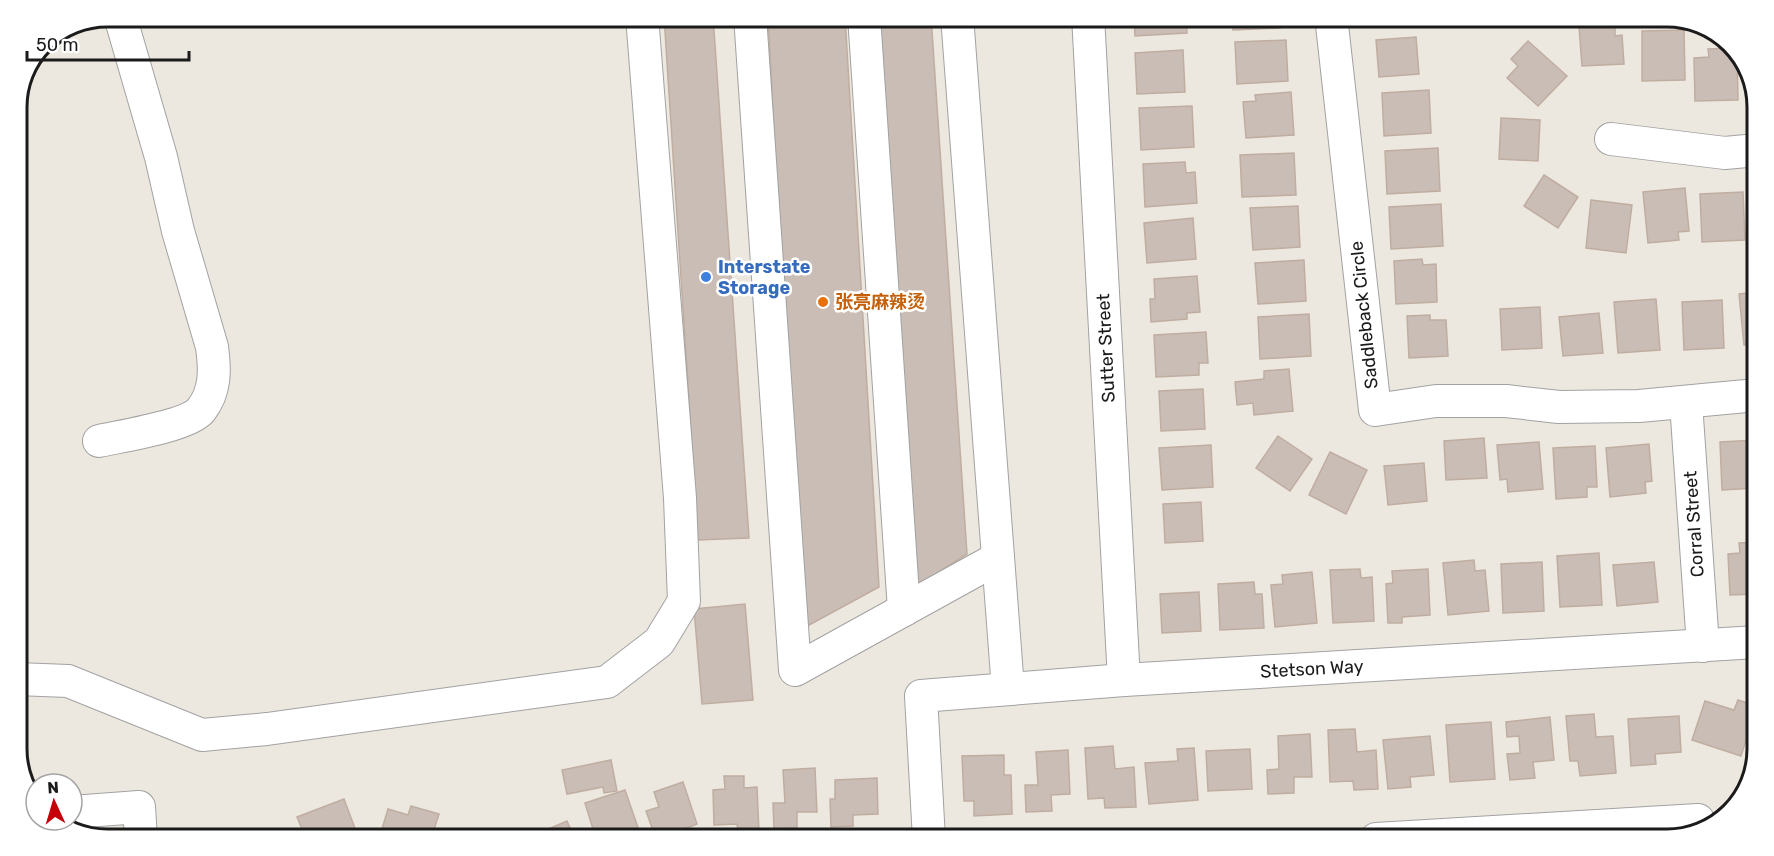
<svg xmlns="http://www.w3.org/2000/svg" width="1774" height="856" viewBox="0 0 1774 856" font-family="Rubik,'Noto Sans SC',sans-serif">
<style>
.building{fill:#c9bdb5;stroke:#c0ada1;stroke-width:1.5}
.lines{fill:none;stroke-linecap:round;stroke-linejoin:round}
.minor-casing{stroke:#a2a2a2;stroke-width:34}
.minor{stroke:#fff;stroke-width:32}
.shop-dot{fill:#3f7fe0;stroke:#fff;stroke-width:2}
.food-dot{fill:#e8710a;stroke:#fff;stroke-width:2}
.labels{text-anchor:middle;stroke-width:5;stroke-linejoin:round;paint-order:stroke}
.shop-label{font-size:18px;font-weight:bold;fill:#366cbe;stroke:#fff;text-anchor:start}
.food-label{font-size:18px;font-weight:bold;fill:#c56008;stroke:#fff;text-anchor:start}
.street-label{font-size:18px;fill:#1b1b1b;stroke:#fff}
.rim{fill:none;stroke:#1b1b1b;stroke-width:3}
</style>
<rect width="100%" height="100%" fill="#ede8df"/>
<g class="building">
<polygon points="664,16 713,16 749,538 698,540"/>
<polygon points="768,16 845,16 879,587 800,630"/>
<polygon points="873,16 931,16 967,554 910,591"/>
<polygon points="1134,16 1186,16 1187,33 1135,36"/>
<polygon points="1232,16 1280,16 1280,28 1233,30"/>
<polygon points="1379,16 1418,16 1419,20 1379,22"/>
<polygon points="1615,25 1615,36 1622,35 1624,64 1582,66 1579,27"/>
<polygon points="1684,30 1685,80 1642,81 1642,31"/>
<polygon points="1416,37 1419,74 1379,77 1376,40"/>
<polygon points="1286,40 1288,81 1237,84 1235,42"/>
<polygon points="1528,41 1567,76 1538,106 1507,78 1518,66 1511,59"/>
<polygon points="1732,48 1737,52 1738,100 1695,101 1694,58 1709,57 1708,49"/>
<polygon points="1183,50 1185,92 1137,94 1135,53"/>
<polygon points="1429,90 1431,133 1384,136 1382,93"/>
<polygon points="1291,92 1294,135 1246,138 1243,102 1256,101 1255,95"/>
<polygon points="1192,106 1194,147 1141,150 1139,108"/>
<polygon points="1501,118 1540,120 1538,161 1499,159"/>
<polygon points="1438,148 1440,191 1387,194 1385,151"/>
<polygon points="1294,153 1296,195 1242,197 1240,155"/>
<polygon points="1185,162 1186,173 1195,172 1197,203 1145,207 1143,164"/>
<polygon points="1544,175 1578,197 1558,228 1524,206"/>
<polygon points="1685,188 1689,231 1678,232 1679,240 1648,243 1643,192"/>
<polygon points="1755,189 1757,189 1757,235"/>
<polygon points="1743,192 1745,240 1702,242 1700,194"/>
<polygon points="1591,200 1632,205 1626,253 1586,248"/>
<polygon points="1441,204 1443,246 1391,249 1389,207"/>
<polygon points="1298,206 1300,247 1253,250 1250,208"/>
<polygon points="1193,218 1196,259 1147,263 1144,223"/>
<polygon points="1422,259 1423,265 1436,264 1437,302 1396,304 1394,261"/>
<polygon points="1304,260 1306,301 1258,304 1255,263"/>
<polygon points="1197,276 1200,312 1187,313 1187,319 1151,322 1150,299 1155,299 1154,279"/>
<polygon points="1757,292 1757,344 1744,345 1739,294"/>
<polygon points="1656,299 1660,350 1618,353 1614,302"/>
<polygon points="1722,300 1724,348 1684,350 1682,302"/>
<polygon points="1540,307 1542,348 1502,350 1500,309"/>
<polygon points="1599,313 1603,353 1563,356 1559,317"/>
<polygon points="1309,314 1311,356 1260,359 1258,317"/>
<polygon points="1430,315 1430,320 1446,320 1448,356 1409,358 1407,316"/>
<polygon points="1206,332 1208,363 1199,363 1199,375 1156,377 1154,335"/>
<polygon points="1289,369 1293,411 1254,415 1253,403 1237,405 1235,382 1264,379 1264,371"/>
<polygon points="1203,389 1205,429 1161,431 1159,391"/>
<polygon points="1278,436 1312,459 1290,491 1256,468"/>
<polygon points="1484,438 1487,478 1446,480 1444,441"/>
<polygon points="1757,440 1757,488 1722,490 1720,442"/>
<polygon points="1539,442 1543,489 1508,492 1507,479 1500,480 1497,445"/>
<polygon points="1649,444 1652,481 1645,482 1646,493 1610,497 1606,448"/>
<polygon points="1211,445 1213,487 1162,490 1159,448"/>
<polygon points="1595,446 1597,487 1587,487 1587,497 1556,499 1553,448"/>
<polygon points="1330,452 1367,470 1346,514 1309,495"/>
<polygon points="1424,463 1427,501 1388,505 1384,466"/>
<polygon points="1201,502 1203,541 1165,543 1163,504"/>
<polygon points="1757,542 1757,594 1730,595 1728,554 1740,553 1739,543"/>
<polygon points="1599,553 1602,605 1560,607 1557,556"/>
<polygon points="1474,560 1475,571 1485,570 1489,611 1448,615 1443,563"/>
<polygon points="1542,562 1544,611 1503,613 1501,564"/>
<polygon points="1654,562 1658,602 1617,606 1613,565"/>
<polygon points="1360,569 1361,578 1372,577 1374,621 1333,623 1330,570"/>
<polygon points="1428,569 1430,615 1402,617 1402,623 1388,623 1386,584 1393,583 1392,571"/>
<polygon points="1312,572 1317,623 1275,627 1271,585 1283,584 1282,575"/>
<polygon points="1254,582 1255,594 1262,594 1264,628 1220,630 1218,584"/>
<polygon points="1199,592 1201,631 1162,633 1160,594"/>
<polygon points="745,604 753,700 702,704 694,609"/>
<polygon points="1738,700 1757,706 1741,756 1692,740 1705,701 1734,710"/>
<polygon points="1594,714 1596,737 1613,736 1616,773 1580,776 1578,761 1570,761 1566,716"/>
<polygon points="1679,716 1681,752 1655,754 1656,764 1631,766 1628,719"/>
<polygon points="1550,717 1554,760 1533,762 1535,778 1510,780 1507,754 1520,753 1519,736 1507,737 1506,722"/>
<polygon points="1491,722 1495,779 1450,782 1446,725"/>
<polygon points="1355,729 1357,752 1376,750 1378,789 1354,790 1353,781 1330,782 1328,730"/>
<polygon points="1310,734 1312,777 1294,777 1294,793 1268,794 1267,770 1279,769 1278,736"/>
<polygon points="1430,736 1434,775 1410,777 1411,787 1388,789 1383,740"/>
<polygon points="1113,746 1115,769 1134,767 1136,807 1105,808 1104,798 1088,799 1085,748"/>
<polygon points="1194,748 1198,800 1149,804 1145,763 1178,761 1177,749"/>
<polygon points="1250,749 1252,789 1208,791 1206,751"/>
<polygon points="1068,750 1070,794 1051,795 1052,811 1026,812 1025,785 1038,785 1036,752"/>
<polygon points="1004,755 1004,775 1011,775 1012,814 974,816 974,801 964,801 962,756"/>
<polygon points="611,760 617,791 604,793 603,787 567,794 562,770"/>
<polygon points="815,768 817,812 797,812 797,828 774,829 773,803 785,803 783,770"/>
<polygon points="724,776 744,776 744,788 757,787 759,832 738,833 737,824 714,825 713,790 725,789"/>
<polygon points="877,778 878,814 853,815 853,826 831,827 830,799 835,799 835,780"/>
<polygon points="683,782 697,824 679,831 682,839 656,839 646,811 659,807 654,792"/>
<polygon points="625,790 642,839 596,839 585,803"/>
<polygon points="344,799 359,839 306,839 297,817"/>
<polygon points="411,806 439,814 431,839 379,839 388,809 408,815"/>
<polygon points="567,821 575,839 525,839"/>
</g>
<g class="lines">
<g class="minor-casing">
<g id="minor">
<polyline points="750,16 795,670 998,558"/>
<polyline points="864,16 904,610"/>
<polyline points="957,16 1008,689"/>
<polyline points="1088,16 1124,680"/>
<polyline points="1331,16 1375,410 1436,401 1506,401 1559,407 1639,406 1757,395"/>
<polyline points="1611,139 1725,153 1757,150"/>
<polyline points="1686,403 1703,646"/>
<path d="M 99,441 C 121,436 188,426 201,410 C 216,391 215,369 212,347 L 178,231 L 161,157 L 120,16"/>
<polyline points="17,679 68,681 202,735 267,729 607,682 659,642 684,601 680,498 642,16"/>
<polyline points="72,812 139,807 141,839"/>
<polyline points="929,839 921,696 1124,680 1757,642"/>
<polyline points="1376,839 1698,820 1699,830"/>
</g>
</g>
<use href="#minor" class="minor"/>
</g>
<circle class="shop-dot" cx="706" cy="277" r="6"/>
<circle class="food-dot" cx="823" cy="302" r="6"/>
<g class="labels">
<g class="shop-label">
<text x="718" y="273">Interstate<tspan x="718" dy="21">Storage</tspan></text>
</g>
<g class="food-label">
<text x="835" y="308">张亮麻辣烫</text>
</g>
<g class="street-label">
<text transform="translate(1364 315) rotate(-96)" y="6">Saddleback Circle</text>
<text transform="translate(1106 348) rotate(-93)" y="6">Sutter Street</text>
<text transform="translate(1694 524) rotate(-94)" y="6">Corral Street</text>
<text transform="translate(1312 669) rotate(-3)" y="6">Stetson Way</text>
</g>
</g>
<path d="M0 0H1774V856H0ZM107 27H1667A80 80 0 0 1 1747 107V749A80 80 0 0 1 1667 829H107A80 80 0 0 1 27 749V107A80 80 0 0 1 107 27Z" fill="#fff" fill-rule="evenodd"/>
<path class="rim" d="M107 27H1667A80 80 0 0 1 1747 107V749A80 80 0 0 1 1667 829H107A80 80 0 0 1 27 749V107A80 80 0 0 1 107 27Z"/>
<g transform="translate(54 802) rotate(356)"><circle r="28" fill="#ffffff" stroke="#a4a4a4" stroke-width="1.5"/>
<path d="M0-4.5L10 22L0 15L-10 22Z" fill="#c50009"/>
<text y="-9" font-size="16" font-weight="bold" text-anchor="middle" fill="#1b1b1b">N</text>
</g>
<path d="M27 51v9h162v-9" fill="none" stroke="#1b1b1b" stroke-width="3"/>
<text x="36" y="51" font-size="18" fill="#1b1b1b" stroke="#ffffff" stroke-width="4.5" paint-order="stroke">50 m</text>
</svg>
